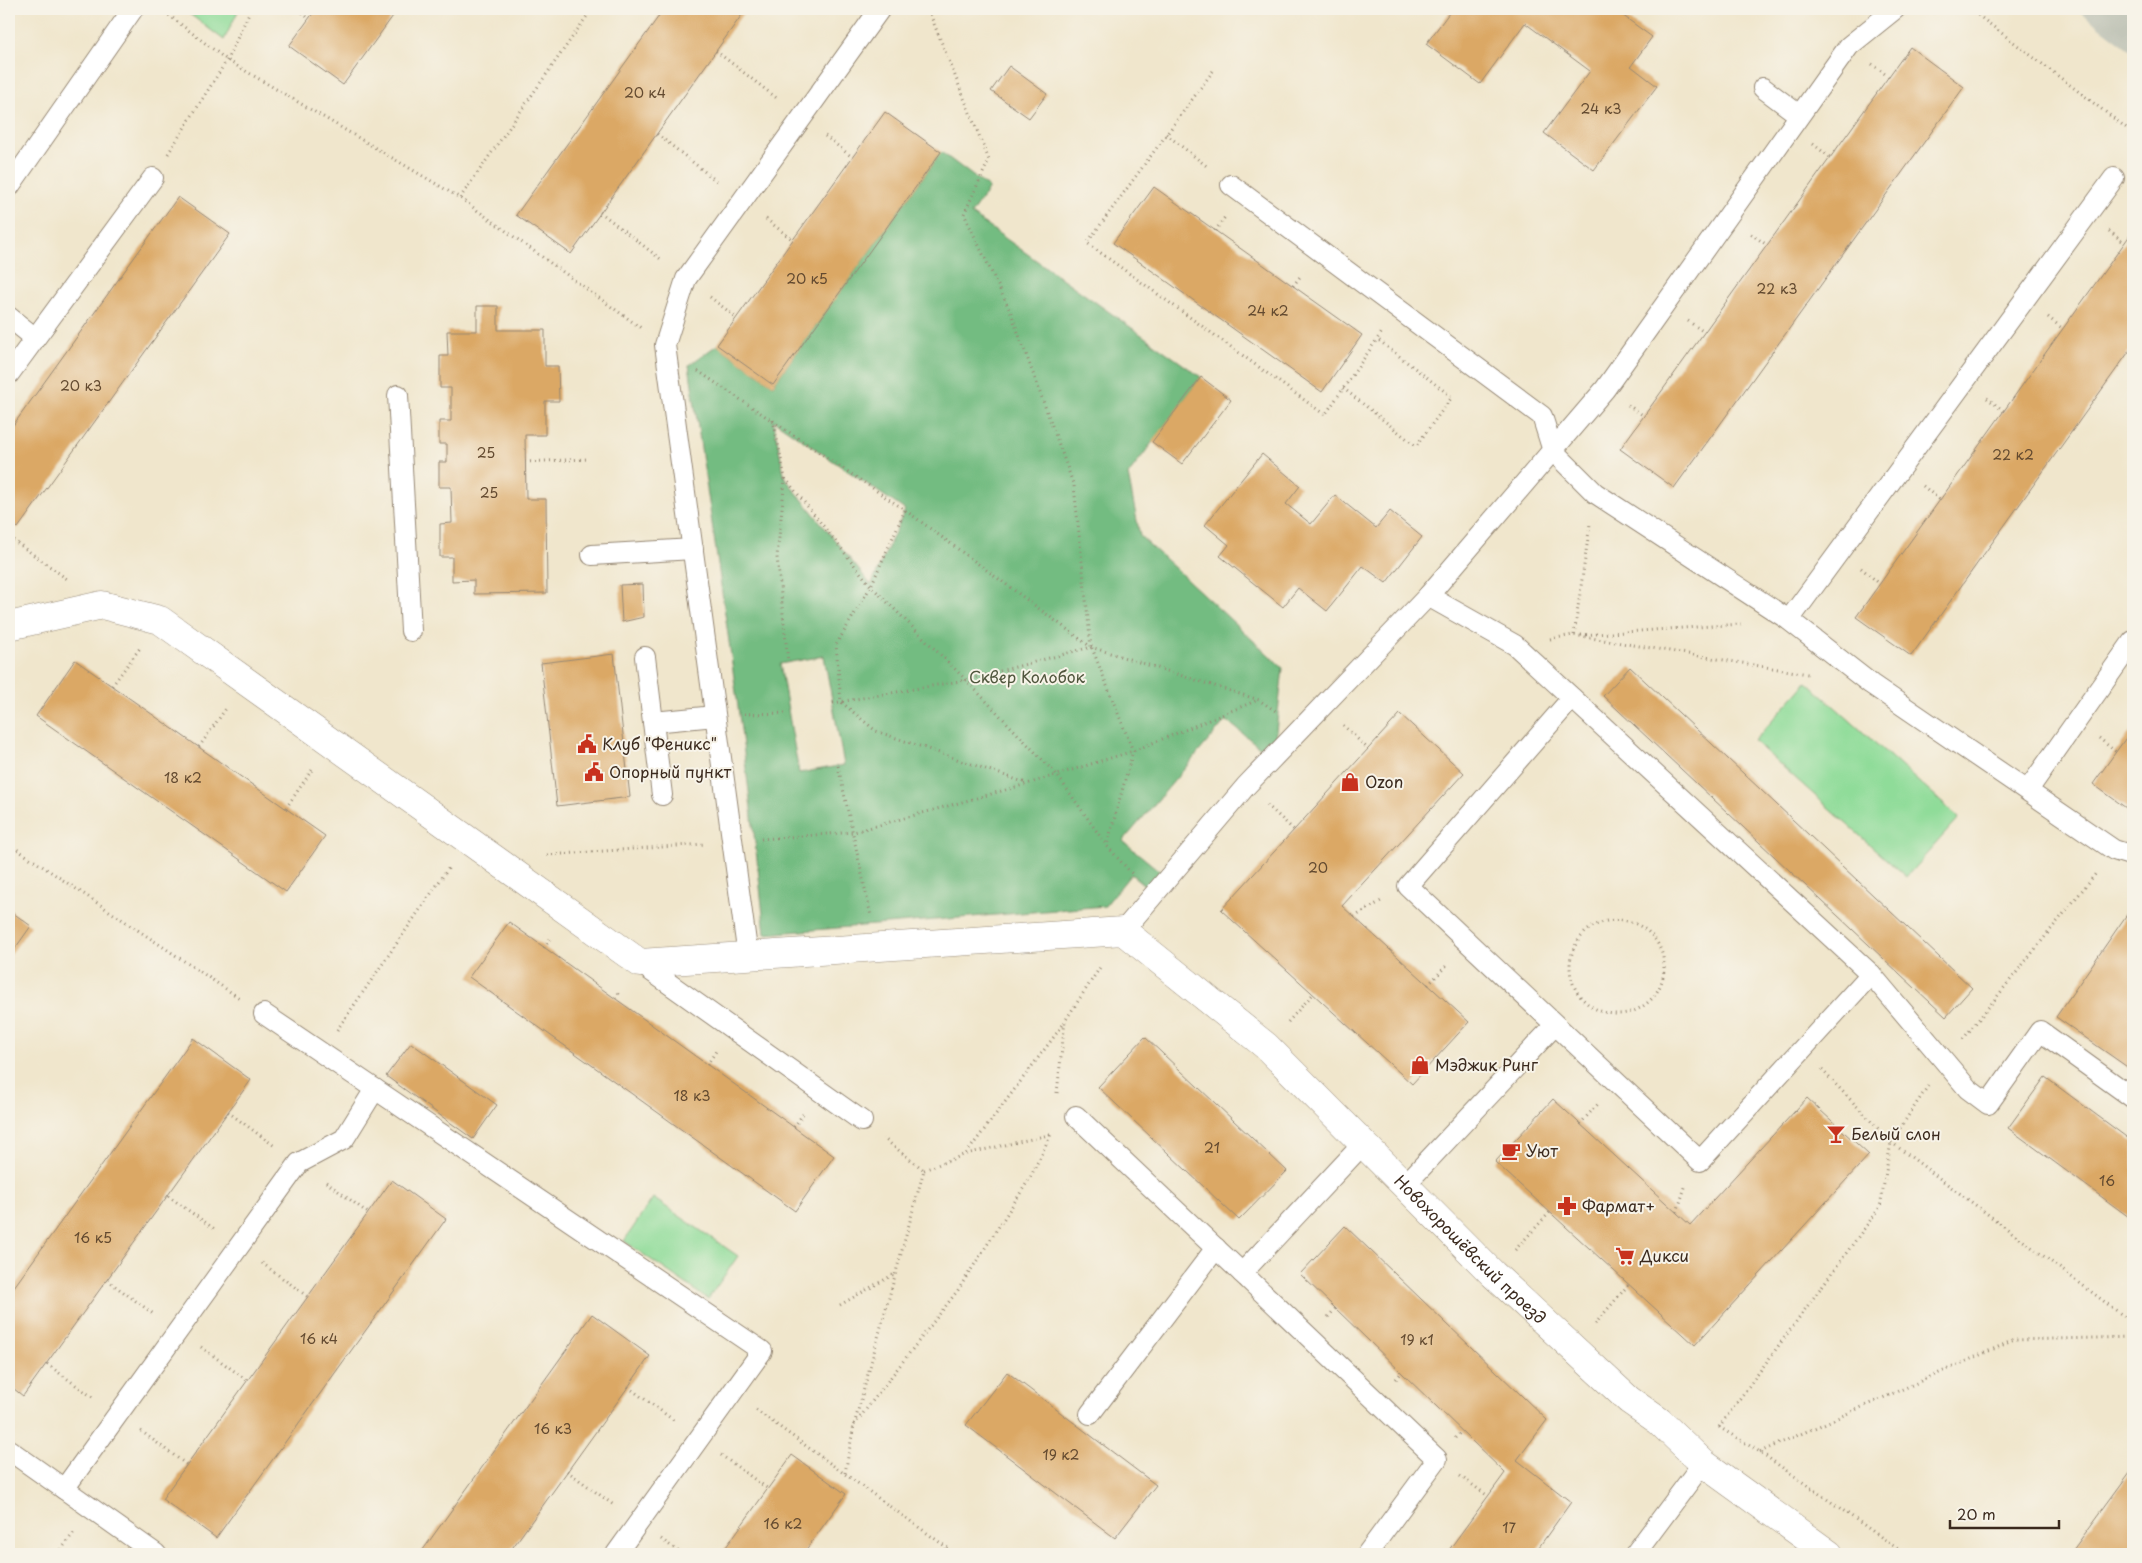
<svg xmlns="http://www.w3.org/2000/svg" width="2142" height="1563" viewBox="0 0 2142 1563" font-family="'Playpen Sans',sans-serif">
<style>
.industrial{fill:#c3c6b9}
.green{fill:#8fdc99;stroke:#65835c}
.forest{fill:#73bc81;stroke:#577350;fill-rule:evenodd}
.building{fill:#dba865}
.lines{fill:none;stroke-linecap:round;stroke-linejoin:round}
.service-casing{stroke:#968875;stroke-width:22}
.minor-casing{stroke:#968875;stroke-width:29}
.path{stroke:#968875;stroke-width:3;stroke-dasharray:1 4;stroke-linecap:butt}
.service{stroke:#fff;stroke-width:20}
.minor{stroke:#fff;stroke-width:28}
.labels{text-anchor:middle;stroke-width:4;stroke-linejoin:round;paint-order:stroke}
.number-label{font-size:14px;fill:#634a30}
.park-label{font-size:16px;fill:#50563d;stroke:#f7f3e8}
.poi-label{font-size:16px;fill:#3b2a1e;stroke:#f7f3e8;text-anchor:start}
.street-label{font-size:16px;fill:#3b2a1e;stroke:#f7f3e8}
</style>
<rect width="100%" height="100%" fill="#f7f3e8"/>
<filter id="ink" filterUnits="userSpaceOnUse"><feTurbulence type="fractalNoise" baseFrequency=".02" numOctaves="2"/><feDisplacementMap in="SourceGraphic" scale="10" xChannelSelector="R" yChannelSelector="G"/><feConvolveMatrix kernelMatrix="1 2 1 2 8 2 1 2 1" color-interpolation-filters="sRGB"/></filter>
<filter id="wash" filterUnits="userSpaceOnUse"><feTurbulence type="fractalNoise" baseFrequency=".0096" numOctaves="4" result="noise"/><feDisplacementMap in="SourceGraphic" scale="20" xChannelSelector="R" yChannelSelector="G"/><feGaussianBlur stdDeviation="1.12" result="paint"/><feColorMatrix in="noise" values="0 0 0 0 0 0 0 0 0 0 0 0 0 0 0 0 0 1.4 0 .05"/><feComposite in="paint" operator="in"/></filter>
<g filter="url(#wash)">
<rect width="100%" height="100%" fill="#f0e6cc"/>
<polygon class="industrial" points="2076,9 2133,9 2133,52"/>
<g class="green">
<polygon points="183,9 239,9 224,40"/>
<polygon points="1807,682 1959,818 1906,877 1754,741"/>
<polygon points="653,1198 738,1256 708,1299 624,1241"/>
</g>
<path class="forest" d="M 941,152 L 989,188 L 971,214 L 1201,377 L 1128,475 L 1140,536 L 1283,668 L 1273,758 L 1226,720 L 1123,841 L 1168,878 L 1155,894 L 1131,874 L 1105,906 L 765,934 C 746,743 716,554 689,365 L 717,345 L 773,385 ZM 773,420 L 905,510 L 871,585 L 785,478 ZM 824,656 L 844,765 L 799,773 L 780,664 Z"/>
<g id="blocks">
<g class="building">
<polygon points="316,9 398,9 343,85 289,46"/>
<polygon points="664,9 746,9 571,254 516,215"/>
<polygon points="1452,9 1614,9 1652,37 1631,66 1657,86 1594,170 1544,133 1590,71 1525,23 1480,84 1426,44"/>
<polygon points="1910,47 1964,87 1674,488 1620,449"/>
<polygon points="1009,66 1047,94 1029,118 991,91"/>
<polygon points="885,112 941,152 773,385 717,345"/>
<polygon points="1154,187 1362,335 1322,392 1113,243"/>
<polygon points="178,197 230,234 18,528 9,521 9,431"/>
<polygon points="2133,231 2133,346 1911,656 1856,617"/>
<polygon points="477,306 498,306 498,330 545,330 545,366 558,366 559,401 545,401 545,435 525,435 526,499 546,499 547,593 474,594 474,580 452,581 452,557 440,557 440,524 452,523 451,487 439,487 439,462 447,462 447,444 439,444 439,421 451,421 451,388 440,388 440,356 448,356 447,331 477,331"/>
<polygon points="1201,377 1231,400 1182,464 1152,442"/>
<polygon points="1262,454 1300,486 1286,504 1311,524 1335,495 1376,528 1390,511 1422,537 1386,583 1363,566 1327,611 1298,588 1283,607 1220,556 1229,545 1205,525"/>
<polygon points="643,584 644,617 622,622 620,585"/>
<polygon points="614,654 630,797 557,806 541,663"/>
<polygon points="75,660 325,836 286,892 36,716"/>
<polygon points="1630,667 1972,988 1946,1017 1603,696"/>
<polygon points="1400,714 1464,773 1342,906 1469,1022 1412,1084 1221,910"/>
<polygon points="2133,728 2133,813 2093,784"/>
<polygon points="9,910 31,926 9,957"/>
<polygon points="2130,910 2133,912 2133,1071 2056,1017"/>
<polygon points="509,922 834,1156 795,1211 469,977"/>
<polygon points="1145,1037 1287,1171 1239,1220 1098,1087"/>
<polygon points="193,1038 251,1080 23,1396 9,1385 9,1294"/>
<polygon points="411,1043 497,1105 473,1139 386,1076"/>
<polygon points="2045,1077 2133,1142 2133,1220 2008,1128"/>
<polygon points="1807,1098 1869,1155 1695,1345 1495,1162 1553,1099 1690,1225"/>
<polygon points="392,1180 446,1219 216,1538 162,1499"/>
<polygon points="1345,1226 1547,1420 1517,1460 1571,1502 1534,1554 1446,1554 1505,1473 1300,1274"/>
<polygon points="592,1314 650,1356 628,1387 508,1554 420,1554"/>
<polygon points="1007,1372 1156,1485 1115,1538 966,1425"/>
<polygon points="792,1455 846,1494 803,1554 721,1554"/>
<polygon points="2133,1468 2133,1554 2070,1554"/>
</g>
</g>
</g>
<g filter="url(#ink)">
<use href="#blocks" fill-opacity="0" stroke="#968875" stroke-width="1"/>
<g class="lines">
<g class="service-casing">
<g id="service">
<polyline points="1763,88 1799,115"/>
<polyline points="1231,185 1542,416 1553,451 1595,493 1789,620 1871,684 2114,850 2133,856"/>
<polyline points="9,187 133,9"/>
<polyline points="9,317 35,338"/>
<polyline points="9,374 153,178"/>
<polyline points="398,395 411,631"/>
<polyline points="592,555 693,549"/>
<polyline points="1428,596 1515,645 1871,974 1968,1089 1988,1104 2040,1031 2133,1098"/>
<polyline points="1789,620 2114,178"/>
<polyline points="645,657 662,795"/>
<polyline points="1572,698 1408,886 1700,1161 1871,974"/>
<polyline points="653,722 715,716"/>
<polyline points="2028,790 2133,641"/>
<polyline points="1123,931 1246,786 1428,596 1605,389 1849,46 1895,9"/>
<polyline points="748,957 665,345 686,279 880,9"/>
<polyline points="640,963 862,1121"/>
<polyline points="375,1089 762,1351 616,1554"/>
<polyline points="1076,1116 1242,1273"/>
<polyline points="1362,1145 1242,1273 1437,1459 1367,1554"/>
<polyline points="1404,1186 1555,1025"/>
<polyline points="1090,1414 1216,1248"/>
<polyline points="9,1450 156,1554"/>
<polyline points="64,1489 299,1163 344,1139 375,1089 264,1014"/>
<polyline points="1635,1554 1703,1463"/>
</g>
</g>
<g class="minor-casing">
<g id="minor">
<path id="s1" d="M 9,626 L 102,605 L 160,620 L 640,963 L 1123,931 L 1266,1046 L 1493,1274 L 1629,1400 L 1659,1421 L 1703,1463 L 1829,1554"/>
</g>
</g>
<g class="path">
<polyline points="161,9 227,60 460,198 641,328"/>
<polyline points="299,9 309,19"/>
<polyline points="1970,9 2133,133"/>
<polyline points="716,51 779,100"/>
<polyline points="1872,64 1889,77"/>
<polyline points="1213,71 1087,243 1325,415 1382,332"/>
<polyline points="657,134 719,183"/>
<polyline points="1166,134 1209,168"/>
<polyline points="825,136 852,157"/>
<polyline points="1813,144 1831,158"/>
<polyline points="168,154 227,60 251,9"/>
<polyline points="460,198 592,9"/>
<polyline points="600,212 663,261"/>
<polyline points="766,219 793,240"/>
<polyline points="1215,231 1225,217"/>
<polyline points="2109,231 2125,243"/>
<polyline points="1751,234 1767,245"/>
<polyline points="1293,286 1302,274"/>
<polyline points="710,297 737,318"/>
<polyline points="2048,317 2063,329"/>
<polyline points="1688,321 1704,332"/>
<polyline points="698,371 905,510 1091,647 1259,700 1277,712"/>
<polyline points="1343,388 1416,446 1452,397 1377,339"/>
<polyline points="1987,398 2004,411"/>
<polyline points="1628,405 1644,416"/>
<polyline points="773,420 785,478 871,586 966,680 1057,775 1107,846 1133,875"/>
<polyline points="525,462 588,459"/>
<polyline points="785,478 777,557 788,662"/>
<polyline points="1923,486 1940,500"/>
<polyline points="905,510 871,586 836,645 841,702 876,731 1026,783"/>
<polyline points="9,537 67,579"/>
<polyline points="1861,568 1880,584"/>
<polyline points="1574,635 1590,524"/>
<polyline points="1581,635 1741,624"/>
<polyline points="1550,639 1573,635 1808,674"/>
<polyline points="1092,648 1133,751 1107,845"/>
<polyline points="112,686 140,648"/>
<polyline points="833,703 966,680 1091,647 1074,486 1011,313 964,214 989,160 928,9"/>
<polyline points="744,714 788,713"/>
<polyline points="1343,725 1368,749"/>
<polyline points="2099,738 2116,752"/>
<polyline points="199,747 227,707"/>
<polyline points="838,766 871,916"/>
<polyline points="1267,805 1294,830"/>
<polyline points="286,808 312,770"/>
<polyline points="761,839 854,832 1027,784 1133,751 1258,700"/>
<polyline points="9,844 241,999"/>
<polyline points="547,855 705,844"/>
<polyline points="1354,917 1383,900"/>
<circle cx="1617" cy="967" r="47"/>
<polyline points="544,948 550,939"/>
<polyline points="1428,985 1448,964"/>
<polyline points="615,998 621,990"/>
<polyline points="1288,1022 1313,994"/>
<polyline points="337,1030 450,866"/>
<polyline points="1963,1039 2097,872"/>
<polyline points="707,1065 716,1051"/>
<polyline points="1822,1070 1891,1142 2133,1323"/>
<polyline points="1057,1093 1065,1021 1101,966"/>
<polyline points="228,1112 276,1147"/>
<polyline points="1580,1124 1598,1104"/>
<polyline points="794,1127 803,1114"/>
<polyline points="966,1154 1065,1022"/>
<polyline points="924,1170 966,1154 1053,1134"/>
<polyline points="326,1182 368,1213"/>
<polyline points="168,1196 216,1230"/>
<polyline points="1677,1212 1686,1184"/>
<polyline points="1515,1250 1550,1212"/>
<polyline points="262,1263 308,1297"/>
<polyline points="107,1280 155,1315"/>
<polyline points="840,1305 896,1273"/>
<polyline points="1328,1317 1336,1308"/>
<polyline points="1595,1324 1629,1284"/>
<polyline points="201,1347 248,1381"/>
<polyline points="47,1364 95,1399"/>
<polyline points="1396,1379 1402,1372"/>
<polyline points="628,1387 676,1422"/>
<polyline points="756,1410 956,1554"/>
<polyline points="854,1425 958,1290 1030,1178 1052,1132"/>
<polyline points="1719,1427 1880,1207 1891,1142 1928,1086"/>
<polyline points="1719,1427 1760,1452 1905,1554"/>
<polyline points="141,1431 187,1465"/>
<polyline points="1455,1438 1462,1431"/>
<polyline points="1760,1452 2014,1340 2133,1337"/>
<polyline points="721,1455 768,1489"/>
<polyline points="567,1471 615,1506"/>
<polyline points="845,1473 854,1425 924,1170 883,1138"/>
<polyline points="1460,1476 1488,1496"/>
<polyline points="661,1539 682,1554"/>
<polyline points="58,1554 75,1531"/>
<polyline points="943,1554 946,1547"/>
</g>
<use href="#service" class="service"/>
<use href="#minor" class="minor"/>
</g>
</g>
<defs>
<g id="civic-bare" transform="scale(1.5)"><path d="M-.6-6.5H3V-4.5H.6V-3L4-1V1h2V6H-6V1h2V-1L-.6-3ZM-1.2 2.5V6h2.4V2.5Z" fill="#c8321e" stroke="#f7f3e8" stroke-width="2.5" paint-order="stroke"/></g>
<g id="shop-bare" transform="scale(1.5)"><path d="M-5-2.5h2.3a2.7 3.5 0 0 1 5.4 0H5L5.5 6h-11ZM-1.5-2.5h3a1.5 2.3 0 0 0-3 0Z" fill="#c8321e" stroke="#f7f3e8" stroke-width="2.5" paint-order="stroke"/></g>
<g id="bar-bare" transform="scale(1.5)"><path d="M-6-5H6L.8 .8V4.5H3.5V6h-7V4.5H-.8V.8Z" fill="#c8321e" stroke="#f7f3e8" stroke-width="2.5" paint-order="stroke"/></g>
<g id="cafe-bare" transform="scale(1.5)"><path d="M-5.5-4.5H6V0H3Q3 3.5 0 3.5H-2.5Q-5.5 3.5-5.5 0ZM3-3.2v2h1.7v-2ZM-6 4.5H4V6H-6Z" fill="#c8321e" stroke="#f7f3e8" stroke-width="2.5" paint-order="stroke"/></g>
<g id="pharmacy-bare" transform="scale(1.5)"><path d="M-2-6h4v4h4v4h-4v4h-4v-4h-4v-4h4Z" fill="#c8321e" stroke="#f7f3e8" stroke-width="2.5" paint-order="stroke"/></g>
<g id="supermarket-bare" transform="scale(1.5)"><path d="M-6-5.5h2.5l.6 2H6L4.5 2H-2.5L-4.4-4H-6ZM-1.5 3.2a1.3 1.3 0 1 0 .1 0ZM3 3.2a1.3 1.3 0 1 0 .1 0Z" fill="#c8321e" stroke="#f7f3e8" stroke-width="2.5" paint-order="stroke"/></g>
</defs>
<g fill-rule="evenodd">
<use href="#civic-bare" x="587" y="744"/>
<use href="#civic-bare" x="594" y="772"/>
<use href="#shop-bare" x="1350" y="782"/>
<use href="#shop-bare" x="1420" y="1065"/>
<use href="#bar-bare" x="1836" y="1134"/>
<use href="#cafe-bare" x="1511" y="1151"/>
<use href="#pharmacy-bare" x="1567" y="1206"/>
<use href="#supermarket-bare" x="1625" y="1256"/>
</g>
<g class="labels">
<g class="number-label">
<text x="645" y="98">20 к4</text>
<text x="1601" y="114">24 к3</text>
<text x="807" y="284">20 к5</text>
<text x="1777" y="294">22 к3</text>
<text x="1268" y="316">24 к2</text>
<text x="81" y="391">20 к3</text>
<text x="486" y="458">25</text>
<text x="2013" y="460">22 к2</text>
<text x="489" y="498">25</text>
<text x="183" y="783">18 к2</text>
<text x="1318" y="873">20</text>
<text x="692" y="1101">18 к3</text>
<text x="1212" y="1153">21</text>
<text x="2107" y="1186">16</text>
<text x="93" y="1243">16 к5</text>
<text x="319" y="1344">16 к4</text>
<text x="1417" y="1345">19 к1</text>
<text x="553" y="1434">16 к3</text>
<text x="1061" y="1460">19 к2</text>
<text x="783" y="1529">16 к2</text>
<text x="1509" y="1533">17</text>
</g>
<g class="park-label">
<text x="1027" y="683">Сквер Колобок</text>
</g>
<g class="poi-label">
<text x="602" y="750">Клуб "Феникс"</text>
<text x="609" y="778">Опорный пункт</text>
<text x="1365" y="788">Ozon</text>
<text x="1435" y="1071">Мэджик Ринг</text>
<text x="1851" y="1140">Белый слон</text>
<text x="1526" y="1157">Уют</text>
<text x="1582" y="1212">Фармат+</text>
<text x="1640" y="1262">Дикси</text>
</g>
<g class="street-label">
<text dy="6" stroke="none"><textPath href="#s1" startOffset="1701">Новохорошёвский проезд</textPath></text>
</g>
</g>
<rect width="2142" height="1563" fill="none" stroke="#f7f3e8" stroke-width="30"/>
<path d="M1950 1520v8h109v-8" fill="none" stroke="#3b2a1e" stroke-width="2.5"/>
<text x="1957" y="1520" font-size="15" fill="#3b2a1e" stroke="#f7f3e8" stroke-width="4" paint-order="stroke">20 m</text>
</svg>
